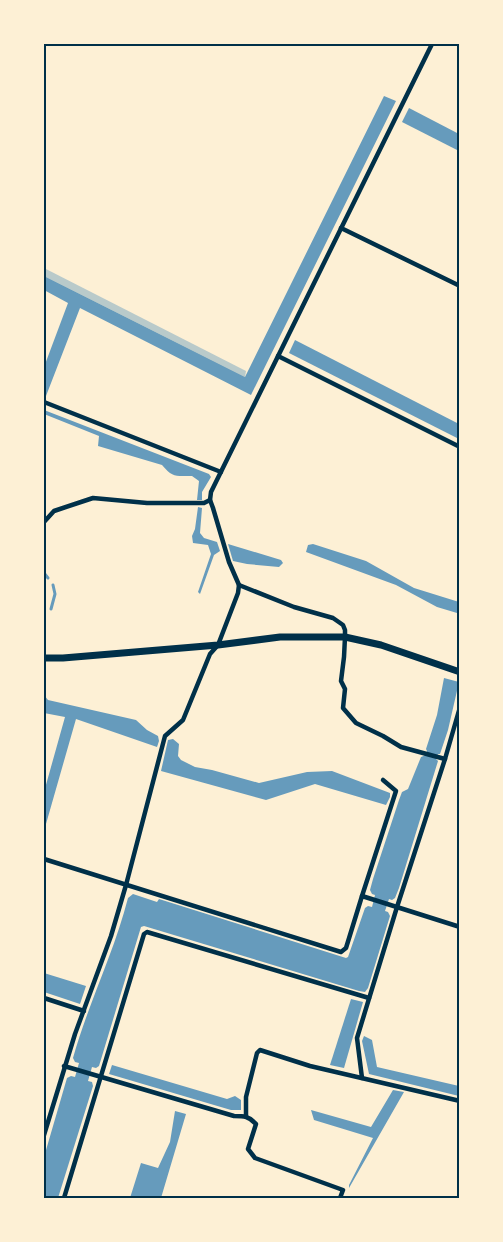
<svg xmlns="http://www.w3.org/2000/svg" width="503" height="1242" viewBox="0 0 503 1242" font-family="'Titillium Web',sans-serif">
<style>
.green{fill:#b9caca}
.water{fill:#669bbc}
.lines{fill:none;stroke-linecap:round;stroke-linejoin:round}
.stream{stroke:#669bbc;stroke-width:3}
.minor{stroke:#003049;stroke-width:4.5}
.trunk{stroke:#003049;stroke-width:7}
.neatline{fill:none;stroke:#003049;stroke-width:2}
</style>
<rect width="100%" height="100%" fill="#fdf0d5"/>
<polygon class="green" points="44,268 246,371 245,377 44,276"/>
<g class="water">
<polygon points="384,96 396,101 251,395 80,308 46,396 44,395 44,367 68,303 44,290 44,276 245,377"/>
<polygon points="409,108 459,134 459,151 402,122"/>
<polygon points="295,340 459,424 459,439 289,353"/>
<path d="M 44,410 L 209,474 L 211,477 L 202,492 L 202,500 L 197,500 L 199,481 L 192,476 C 176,476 173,478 162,465 L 98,446 L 99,436 L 44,414 Z"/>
<polygon points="198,507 202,508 200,533 204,538 217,542 220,551 214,555 200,594 198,592 211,554 208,545 193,543 192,536 195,529"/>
<polygon points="228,544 281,560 283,563 279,567 247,564 233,561"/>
<polygon points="313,544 366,561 414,588 459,602 459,608 457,613 437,607 396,585 306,552 308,545"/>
<path d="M 444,678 L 459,682 L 448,730 L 440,754 L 438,754 L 436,759 L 438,761 L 399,888 L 395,898 L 392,900 L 389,899 L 385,911 L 388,912 L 390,916 L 368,988 L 365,992 L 359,991 L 144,926 L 141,927 L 99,1066 L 96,1068 L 92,1067 L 88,1081 L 92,1082 L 93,1086 L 58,1198 L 44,1198 L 44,1157 L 67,1078 L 71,1076 L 75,1077 L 79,1063 L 75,1062 L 73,1058 C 88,1004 114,953 128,898 L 133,894 L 157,902 L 159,899 L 346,958 L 348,957 L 365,908 L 368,906 L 372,907 L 375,895 L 372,894 L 370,890 L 373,879 L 399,800 L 402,792 L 408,789 L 421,757 L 426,755 L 427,751 L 426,749 L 437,715 Z"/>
<polygon points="44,695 48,700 136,720 147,730 158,736 159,741 157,747 76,719 44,831 44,792 65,717 44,713"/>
<polygon points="173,739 179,744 178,756 181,760 195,767 212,770 259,783 307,772 332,771 390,793 390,797 386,805 315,784 266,800 161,771 168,740"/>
<polygon points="44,973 86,986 80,1004 44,992"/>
<polygon points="351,999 363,1002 344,1068 330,1065"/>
<polygon points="364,1036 372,1040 377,1067 459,1086 459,1096 369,1074 362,1041"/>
<polygon points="112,1065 227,1099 235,1096 241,1100 241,1110 231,1110 109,1074"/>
<polygon points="393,1090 404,1092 349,1188 349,1185 373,1138 314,1120 311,1110 371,1127"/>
<polygon points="175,1111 186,1114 161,1198 130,1198 141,1163 158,1168 170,1142"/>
</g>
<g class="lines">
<g class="stream">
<polyline points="44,573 48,578"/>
<polyline points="51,609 55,594 53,585"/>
</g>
<g class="minor">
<polyline points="341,228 460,286"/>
<polyline points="278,356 460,447"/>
<polyline points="44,402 221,472"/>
<polyline points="44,522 54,511 93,498 147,503 204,503 210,500"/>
<polyline points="239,585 294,607 333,618 343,625 345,630 345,637 344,657 341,681 345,689 343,708 356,723 383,736 401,747 445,759"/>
<polyline points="44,859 341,952 346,948 362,896 460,927"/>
<polyline points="362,896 396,791 383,780"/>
<polyline points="44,998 84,1011"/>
<path d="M 64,1066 L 234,1116 C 244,1116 249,1116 256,1124 L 248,1149 L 255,1158 L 343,1190 L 340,1198"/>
<polyline points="362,1078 357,1038 397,907 445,759 460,707"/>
<polyline points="246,1116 246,1097 257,1053 260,1050 310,1066 460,1101"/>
<polyline points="44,1135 75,1034 111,936 126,885 165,736 183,720 210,654 218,645 238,593 239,585 229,562 213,508 210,500 211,492 432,44"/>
<polyline points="64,1198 144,934 147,932 369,998"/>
</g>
<polyline class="trunk" points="44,658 63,658 218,645 280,637 345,637 381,645 460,672"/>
</g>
<rect width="503" height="1242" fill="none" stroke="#fdf0d5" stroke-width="90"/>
<rect x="45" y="45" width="413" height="1152" class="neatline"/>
</svg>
